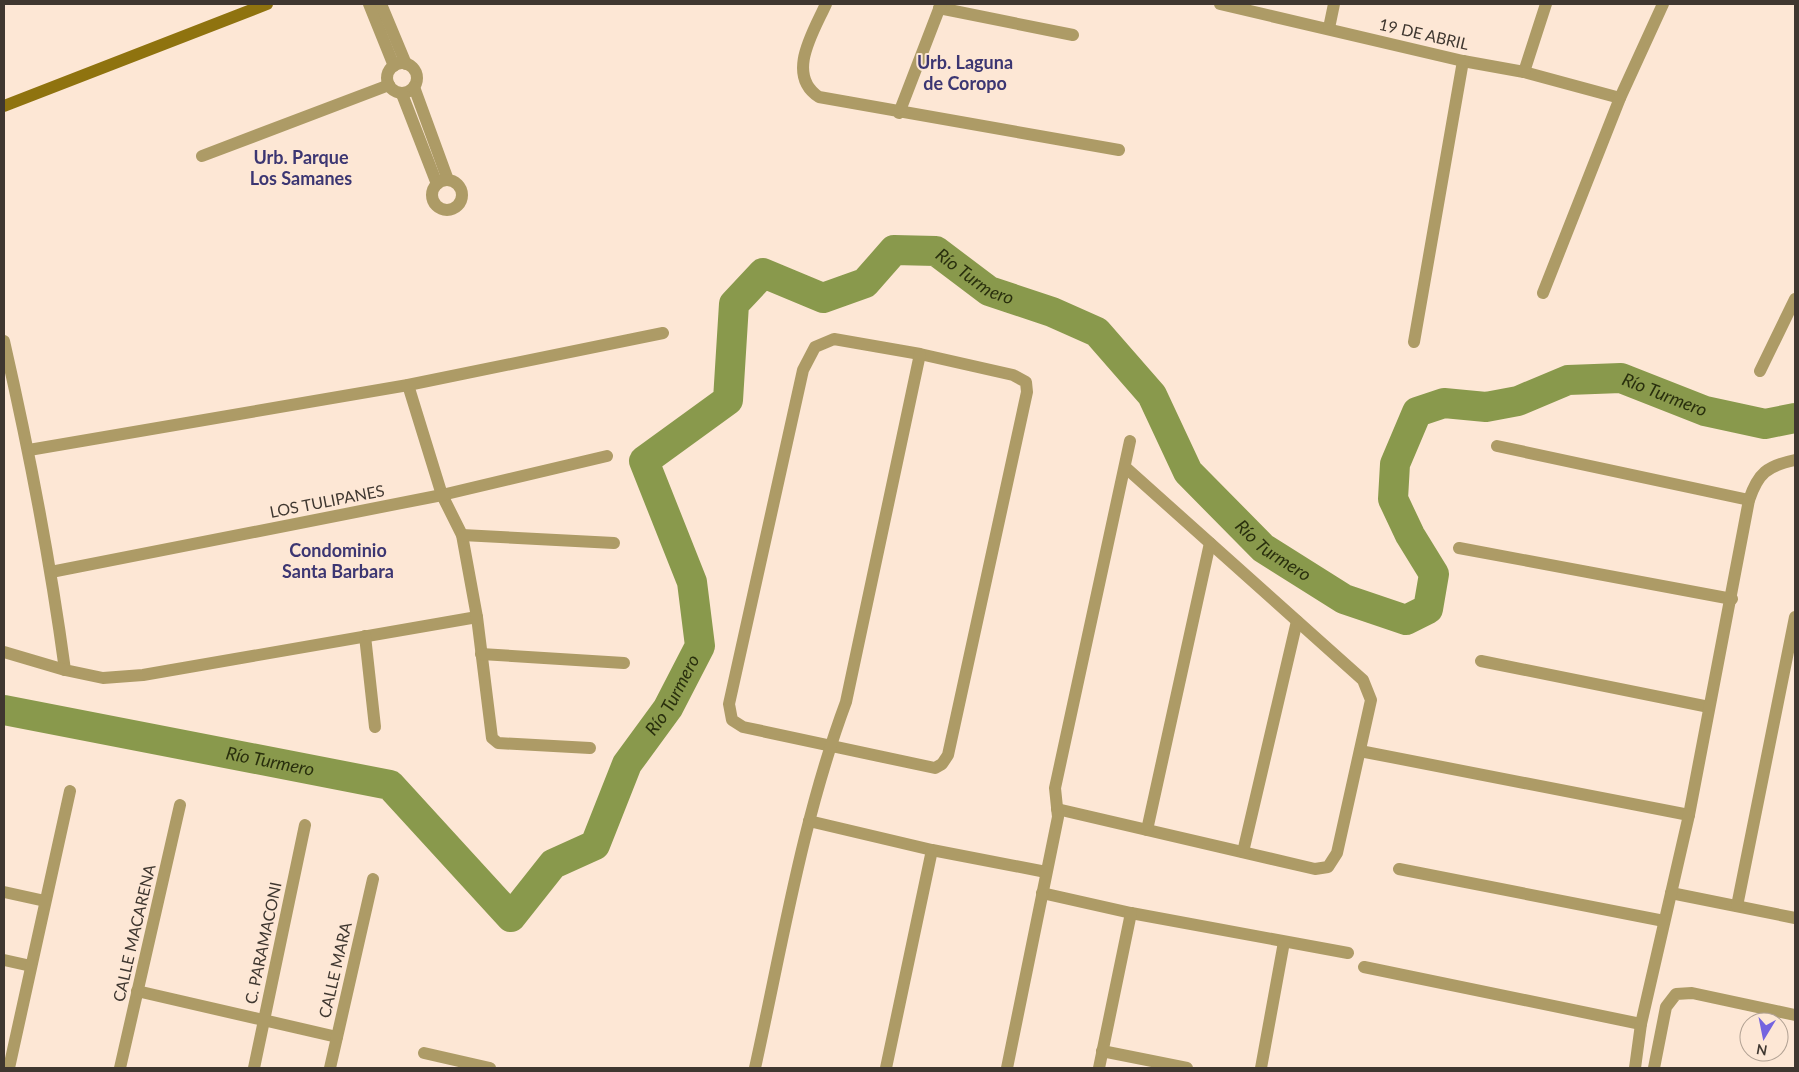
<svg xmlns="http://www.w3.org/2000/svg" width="1799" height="1072" viewBox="0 0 1799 1072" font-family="Lato,sans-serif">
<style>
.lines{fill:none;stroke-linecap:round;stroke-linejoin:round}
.river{stroke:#89994c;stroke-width:30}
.street{stroke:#ad9b66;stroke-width:12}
.secondary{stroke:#8f730f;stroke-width:12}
.labels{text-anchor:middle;stroke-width:4;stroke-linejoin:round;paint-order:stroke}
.street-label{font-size:16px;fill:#3f3730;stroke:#fde7d5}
.neighbourhood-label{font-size:18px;font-weight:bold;fill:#3c3672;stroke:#fde7d5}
.water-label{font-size:18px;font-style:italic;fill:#292f0d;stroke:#fde7d5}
</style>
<rect width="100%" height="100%" fill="#fde7d5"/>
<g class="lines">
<path class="river" id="s1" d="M 4,710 L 390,785 L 511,917 L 553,864 L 595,845 L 627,764 L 668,708 L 700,646 L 692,582 L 644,461 L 728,400 L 734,304 L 763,273 L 823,298 L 865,283 L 894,250 L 936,251 L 989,291 L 1052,312 L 1097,332 L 1152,395 L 1188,472 L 1263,548 L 1344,599 L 1406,620 L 1428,609 L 1434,574 L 1410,535 L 1393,499 L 1395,464 L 1417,412 L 1444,403 L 1486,407 L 1518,401 L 1568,380 L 1621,378 L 1705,411 L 1765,424 L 1795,418"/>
<g class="street">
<polyline points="369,4 394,66"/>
<polyline points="381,4 406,64"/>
<path d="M 826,4 C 814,31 785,75 819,97 L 1119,150"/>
<polyline points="1220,4 1463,61 1524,72 1620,98"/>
<polyline points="939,8 1073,35"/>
<polyline points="1329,28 1334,4"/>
<circle cx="402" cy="78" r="15"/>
<polyline points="1524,72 1546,4"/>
<polyline points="414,87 448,180"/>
<polyline points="402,94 437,184"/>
<polyline points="899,113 941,4"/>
<polyline points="202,156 389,85"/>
<circle cx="447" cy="195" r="15"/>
<polyline points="1543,293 1620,98 1663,4"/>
<polygon points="834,339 920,354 1013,375 1026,382 1027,392 948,755 942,764 935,768 743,727 732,720 729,704 803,370 815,347"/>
<path d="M 4,341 C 29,450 50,559 65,670 L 103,678 L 143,675 L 477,617"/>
<polyline points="1414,342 1463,61"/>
<polyline points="1760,371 1795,299"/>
<polyline points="408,385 442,495 462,535 477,617 492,738 498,743 590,748"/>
<polyline points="1497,446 1749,500"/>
<polyline points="29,450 408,385 663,333"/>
<polyline points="462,535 614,543"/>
<polyline points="1459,548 1732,599"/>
<polyline points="51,572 442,495 607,456"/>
<polyline points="365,636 375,727"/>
<polyline points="4,652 65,670"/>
<polyline points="481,654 624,663"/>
<polyline points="1481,661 1709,707"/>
<polyline points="1360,751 1689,815"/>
<polyline points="1057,809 1315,869 1328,867 1337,853 1371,700 1363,680 1125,467"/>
<polyline points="809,821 932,850 1046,872"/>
<polyline points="1147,830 1210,543"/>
<polyline points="1243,852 1297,621"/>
<polyline points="1399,869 1664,921"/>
<polyline points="4,892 45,901"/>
<polyline points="1042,893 1131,913 1348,953"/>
<polyline points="1671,893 1795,918"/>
<polyline points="1737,906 1795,617"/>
<polyline points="4,960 31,966"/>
<polyline points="1364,967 1641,1024"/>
<polyline points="137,991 337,1037"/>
<polyline points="1102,1051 1187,1068"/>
<polyline points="424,1053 490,1068"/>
<polyline points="9,1068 70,791"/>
<polyline points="120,1068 180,805"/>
<polyline points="254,1068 305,825"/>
<polyline points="330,1068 373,879"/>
<path d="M 755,1068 C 782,946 802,820 846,702 L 920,354"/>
<polyline points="886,1068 932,850"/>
<polyline points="1007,1068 1058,817 1055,788 1130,441"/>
<polyline points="1099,1068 1131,913"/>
<polyline points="1261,1068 1284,942"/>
<path d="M 1635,1068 L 1641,1024 L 1689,815 L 1749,500 C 1758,473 1767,466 1795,460"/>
<polyline points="1654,1068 1666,1007 1676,994 1692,993 1795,1015"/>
</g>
<polyline class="secondary" points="4,106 267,4"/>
</g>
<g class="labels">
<g class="street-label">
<text transform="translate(1424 34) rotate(13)" y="6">19 DE ABRIL</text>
<text transform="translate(327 501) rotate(-11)" y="6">LOS TULIPANES</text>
<text transform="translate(134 933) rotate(-77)" y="6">CALLE MACARENA</text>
<text transform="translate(263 943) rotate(-78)" y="6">C. PARAMACONI</text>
<text transform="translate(335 970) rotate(-77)" y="6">CALLE MARA</text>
</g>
<g class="neighbourhood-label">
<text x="965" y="69">Urb. Laguna<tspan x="965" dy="21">de Coropo</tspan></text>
<text x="301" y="164">Urb. Parque<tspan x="301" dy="21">Los Samanes</tspan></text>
<text x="338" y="557">Condominio<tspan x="338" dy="21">Santa Barbara</tspan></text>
</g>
<g class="water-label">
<text dy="6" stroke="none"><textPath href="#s1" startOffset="1592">Río Turmero</textPath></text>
<text dy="6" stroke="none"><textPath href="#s1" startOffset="2658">Río Turmero</textPath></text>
<text dy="6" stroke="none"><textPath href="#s1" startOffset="2012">Río Turmero</textPath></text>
<text dy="6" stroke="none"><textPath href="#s1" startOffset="856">Río Turmero</textPath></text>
<text dy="6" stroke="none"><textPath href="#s1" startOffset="271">Río Turmero</textPath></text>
</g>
</g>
<rect width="1799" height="1072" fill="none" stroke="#3f3730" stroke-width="10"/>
<g transform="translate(1764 1037) rotate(190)"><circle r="24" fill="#fde7d5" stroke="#b1a193"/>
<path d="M0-4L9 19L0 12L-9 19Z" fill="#7464df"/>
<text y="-8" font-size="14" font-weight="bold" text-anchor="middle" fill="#3f3730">N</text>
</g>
</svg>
